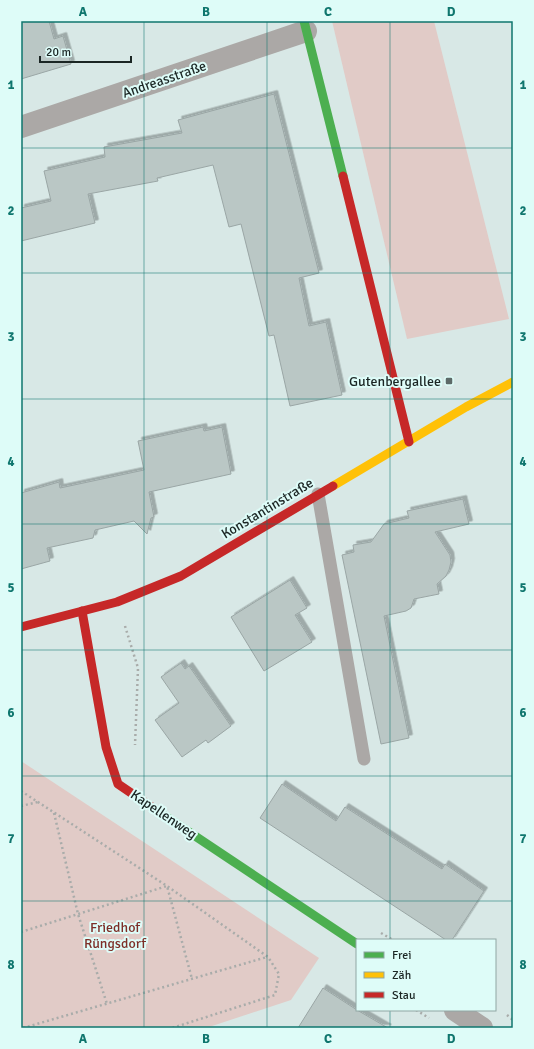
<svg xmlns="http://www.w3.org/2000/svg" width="534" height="1049" viewBox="0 0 534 1049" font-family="Signika,sans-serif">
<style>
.green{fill:#e1cbc7}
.building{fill:#bac7c5;stroke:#9aa6a5;filter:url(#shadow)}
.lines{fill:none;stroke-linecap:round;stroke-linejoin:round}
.path{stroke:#a9acaa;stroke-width:2.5;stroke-dasharray:2 3;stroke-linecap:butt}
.lane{stroke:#aba8a6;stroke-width:13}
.street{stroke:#aba8a6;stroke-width:22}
.fast{stroke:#4caf50;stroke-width:9}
.slow{stroke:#ffc107;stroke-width:9}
.jam{stroke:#c62828;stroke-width:9}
.grid{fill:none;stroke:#0f766e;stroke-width:1;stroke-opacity:0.55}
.poi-dot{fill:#5d6a68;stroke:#defcf8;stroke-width:1.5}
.labels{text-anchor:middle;stroke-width:4;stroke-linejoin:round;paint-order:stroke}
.street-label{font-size:14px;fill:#1b2624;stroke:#defcf8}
.poi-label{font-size:14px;fill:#1b2624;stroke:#defcf8;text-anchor:end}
.park-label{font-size:14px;fill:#7d2e27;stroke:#defcf8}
.neatline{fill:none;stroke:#0f766e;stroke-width:1.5}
.grid-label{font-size:13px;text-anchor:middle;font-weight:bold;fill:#0f766e}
</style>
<defs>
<filter id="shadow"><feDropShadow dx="3.5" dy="-3.5" stdDeviation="0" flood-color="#0004"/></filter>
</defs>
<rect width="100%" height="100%" fill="#d8e8e6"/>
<g class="green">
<polygon points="332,21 434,21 509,319 407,339"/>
<polygon points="21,761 319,958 291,1000 206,1028 21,1028"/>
</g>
<g class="building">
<polygon points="21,21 49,21 54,39 63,36 71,64 21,79"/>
<polygon points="274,94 319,273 299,278 309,326 326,322 342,395 290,406 274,335 269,336 241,224 229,227 213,165 157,178 158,181 88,194 95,223 21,241 21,208 51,201 44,171 105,157 104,147 182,133 178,120"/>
<polygon points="203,427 204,431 222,427 231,474 149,492 154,517 151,518 147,534 134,521 95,530 93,538 47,548 50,561 21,569 21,493 59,482 60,488 144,470 138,441"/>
<polygon points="463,499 469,524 435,532 450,555 451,562 449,570 446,576 437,584 439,594 414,599 411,608 406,611 384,616 409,738 381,744 342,555 354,552 353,545 371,542 384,524 409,518 407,511"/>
<polygon points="290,580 307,608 295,615 312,642 264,671 231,617"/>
<polygon points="181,663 185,669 189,666 231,726 208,743 206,740 182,757 155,720 179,703 161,677"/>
<polygon points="282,784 336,821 345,807 442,869 445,864 484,891 452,940 446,940 260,818"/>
<polygon points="323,988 357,1010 388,1028 298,1028"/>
</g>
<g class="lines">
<g class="path">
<polyline points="125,626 138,668 135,745"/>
<polyline points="21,791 167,886 268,957 279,974 275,995 172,1028"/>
<polyline points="21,806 38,802"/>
<polyline points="54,813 78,914 107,1004"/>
<polyline points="21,932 167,886 192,979"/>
<polyline points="381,933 393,940"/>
<polyline points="416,1010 429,1018"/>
<polyline points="507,1015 513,1020"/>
<polyline points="23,1028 267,957"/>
</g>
<polyline class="lane" points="318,494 364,759"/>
<g class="street">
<polyline points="21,127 306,31"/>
<polyline points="455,1010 482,1028"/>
</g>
<g class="fast">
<polyline points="304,21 343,176"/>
<polyline points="162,814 357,944"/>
</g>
<polyline class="slow" points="333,486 466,407 513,382"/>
<g class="jam">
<polyline points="343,176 409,442"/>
<polyline points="82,611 106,747 118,784 162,814"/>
<polyline points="21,627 117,602 181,576 333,486"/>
</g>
</g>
<path class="grid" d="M 144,21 L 144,1028M 267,21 L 267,1028M 390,21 L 390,940M 21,148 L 513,148M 21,273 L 513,273M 21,399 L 513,399M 21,524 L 513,524M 21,650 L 513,650M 21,776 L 513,776M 21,901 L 513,901M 390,1010 L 390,1028"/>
<rect class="poi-dot" x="445" y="377" width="8" height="8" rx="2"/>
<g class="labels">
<g class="street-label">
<text transform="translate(164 79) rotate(-19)" y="5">Andreasstraße</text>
<text transform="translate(267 508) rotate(-31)" y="5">Konstantinstraße</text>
<text transform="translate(164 814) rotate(34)" y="5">Kapellenweg</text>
</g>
<g class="poi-label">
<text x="441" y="386">Gutenbergallee</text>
</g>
<g class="park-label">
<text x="115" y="932">Friedhof<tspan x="115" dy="16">Rüngsdorf</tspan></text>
</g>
</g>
<rect width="534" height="1049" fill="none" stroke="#defcf8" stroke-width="44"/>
<rect x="356" y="939" width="140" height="72" fill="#defcf8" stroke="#90a6a3"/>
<rect x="364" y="952" width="20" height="6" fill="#4caf50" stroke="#90a6a3"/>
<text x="392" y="959" font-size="12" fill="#1b2624">Frei</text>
<rect x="364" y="972" width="20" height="6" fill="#ffc107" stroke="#90a6a3"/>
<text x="392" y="979" font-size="12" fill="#1b2624">Zäh</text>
<rect x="364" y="992" width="20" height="6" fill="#c62828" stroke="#90a6a3"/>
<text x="392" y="999" font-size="12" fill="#1b2624">Stau</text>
<path d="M40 56v6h91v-6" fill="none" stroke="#1b2624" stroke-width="2"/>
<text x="46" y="56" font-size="12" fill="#1b2624" stroke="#defcf8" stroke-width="3" paint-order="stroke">20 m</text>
<rect x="22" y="22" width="490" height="1005" class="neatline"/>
<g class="grid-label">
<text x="83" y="16">A</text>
<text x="206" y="16">B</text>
<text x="328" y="16">C</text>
<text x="451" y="16">D</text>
<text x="11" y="89">1</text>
<text x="523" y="89">1</text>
<text x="11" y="215">2</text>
<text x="523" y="215">2</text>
<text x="11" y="341">3</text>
<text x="523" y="341">3</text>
<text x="11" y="466">4</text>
<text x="523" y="466">4</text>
<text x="11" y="592">5</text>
<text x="523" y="592">5</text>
<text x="11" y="717">6</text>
<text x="523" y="717">6</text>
<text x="11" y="843">7</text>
<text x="523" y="843">7</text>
<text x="11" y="969">8</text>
<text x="523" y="969">8</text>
<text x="83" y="1043">A</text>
<text x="206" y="1043">B</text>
<text x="328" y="1043">C</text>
<text x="451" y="1043">D</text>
</g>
</svg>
